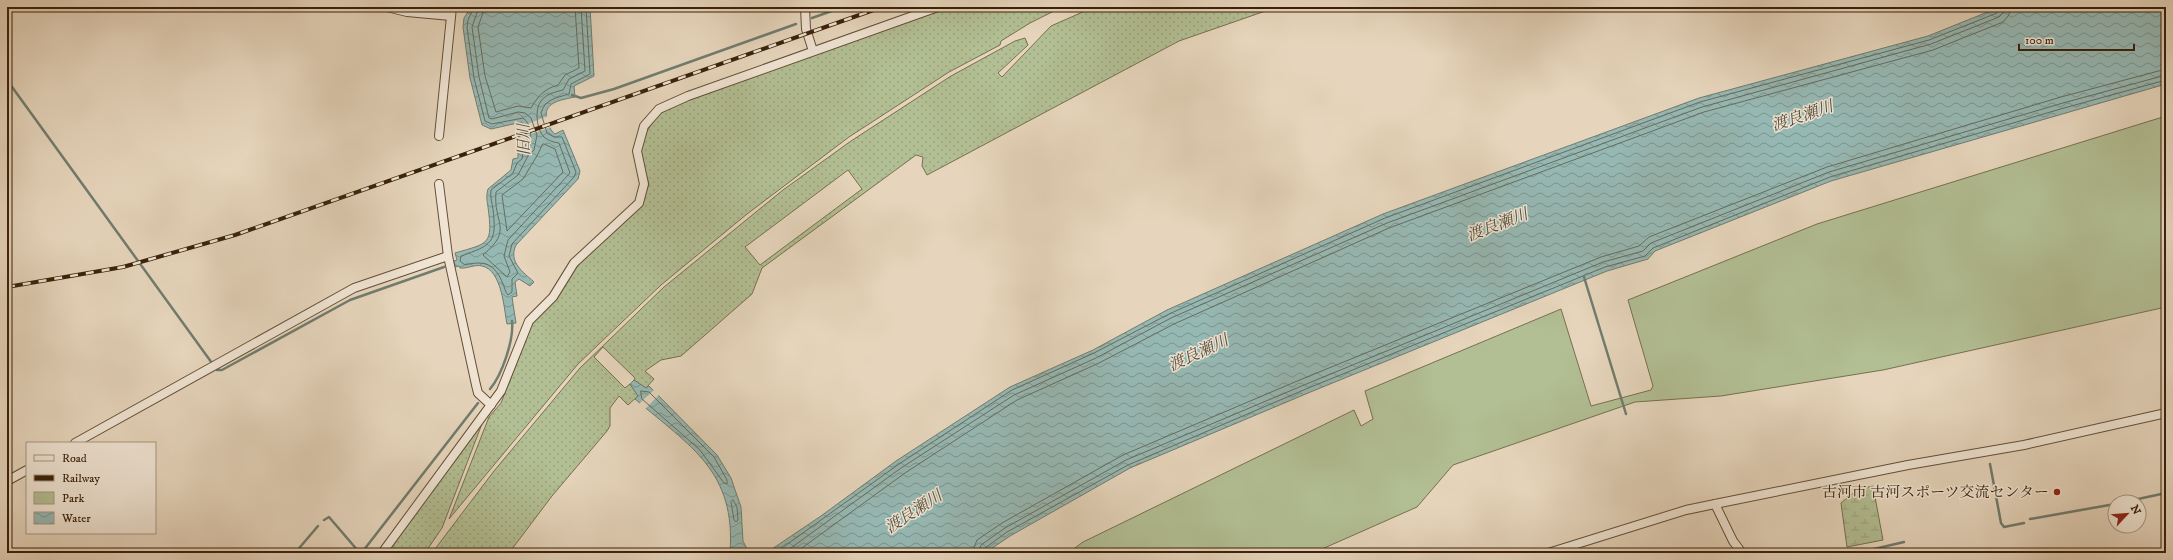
<svg xmlns="http://www.w3.org/2000/svg" width="2173" height="560" viewBox="0 0 2173 560" font-family="'IM FELL DW Pica','Noto Serif JP',serif">
<style>
.grass{fill:url(#grass-dots);stroke:#76704e;fill-rule:evenodd}
.wetland{fill:url(#wetland-marsh);stroke:#76704e}
.green{fill:#b2be93;stroke:#76704e}
.water{fill:url(#water-waves);stroke:#717c6f}
.pier{fill:#e6d5bc}
.lines{fill:none;stroke-linecap:round;stroke-linejoin:round}
.shore{stroke:#686c5e;stroke-width:1}
.stream{stroke:#717c6f;stroke-width:2.5}
.minor-casing{stroke:#654e36;stroke-width:10}
.minor{stroke:#efe4d3;stroke-width:8}
.rail-casing{stroke:#3a2109;stroke-width:4}
.rail{stroke:#efe4d3;stroke-width:2.5;stroke-dasharray:8;stroke-linecap:butt}
.poi-dot{fill:#8f2418;stroke:#efe4d3;stroke-width:1.5}
.labels{text-anchor:middle;stroke-width:3;stroke-linejoin:round;paint-order:stroke}
.poi-label{font-size:15px;fill:#3a2109;stroke:#efe4d3;text-anchor:end}
.water-label{font-size:16px;font-style:italic;fill:#564e3c;stroke:#efe4d3}
</style>
<defs>
<pattern id="grass-dots" width="8" height="8" patternUnits="userSpaceOnUse"><rect width="8" height="8" fill="#b2be93"/><path d="M2 2h.1M6 6h.1" fill="none" stroke="#9aa37d" stroke-width="1.8" stroke-linecap="round"/></pattern>
<pattern id="wetland-marsh" width="20" height="14" patternUnits="userSpaceOnUse"><rect width="20" height="14" fill="#b2be93"/><path d="M1 5h8M5 5V1M11 12h8M15 12V8" fill="none" stroke="#9aa37d"/></pattern>
<pattern id="water-waves" width="16" height="10" patternUnits="userSpaceOnUse"><rect width="16" height="10" fill="#96b8b3"/><path d="M0 5q4-4 8 0t8 0" fill="none" stroke="#7b9590"/></pattern>
</defs>
<rect width="100%" height="100%" fill="#e6d5bc"/>
<filter id="stains"><feTurbulence type="fractalNoise" baseFrequency=".005" numOctaves="4"/><feColorMatrix values="0 0 0 0 .2 0 0 0 0 .09 0 0 0 0 .02 0 0 0 .5 -.17"/></filter>
<radialGradient id="worn" r=".72"><stop offset=".6" stop-color="#630" stop-opacity="0"/><stop offset="1" stop-color="#630" stop-opacity=".3"/></radialGradient>
<g class="grass">
<polygon points="947,7 1062,7 1030,23 1001,41 1000,45 949,72 849,137 747,214 661,285 578,364 449,519 489,417 501,403 532,324 554,301 576,266 641,206 649,184 642,162 641,149 646,132 659,114 678,104"/>
<path d="M 1094,7 L 1277,7 L 1179,41 L 927,175 L 922,166 L 923,157 L 916,155 L 762,268 L 752,294 L 681,356 L 661,360 L 645,371 L 654,379 L 646,388 L 634,380 L 635,378 L 603,347 L 594,357 L 625,388 L 630,384 L 638,396 L 628,405 L 619,396 L 610,408 L 610,426 L 607,431 L 552,496 L 509,553 L 432,553 L 494,471 L 580,368 L 664,287 L 783,190 L 851,141 L 951,76 L 1015,41 L 1025,38 L 1028,45 L 998,73 L 1002,77 L 1051,26 ZM 848,170 L 862,189 L 760,265 L 745,247 Z"/>
<polygon points="485,416 442,528 425,553 385,553"/>
</g>
<polygon class="wetland" points="1873,486 1883,540 1847,547 1841,503 1857,490"/>
<polygon class="green" points="2166,116 2166,307 1883,370 1721,396 1635,402 1453,465 1417,507 1313,553 1068,553 1083,542 1354,410 1361,426 1373,419 1365,391 1561,309 1591,406 1651,390 1653,386 1628,300 1817,224"/>
<g class="water">
<path d="M 471,7 L 590,7 L 594,76 L 574,86 L 575,97 C 561,100 542,102 547,120 C 549,126 550,130 555,134 L 563,130 L 580,171 L 578,179 L 516,245 C 508,262 523,272 534,282 L 530,286 L 519,279 L 515,282 L 517,296 L 512,297 L 516,323 L 507,324 C 504,309 502,270 482,266 C 475,264 467,269 460,268 L 459,266 L 455,267 L 454,261 L 457,260 L 455,253 C 489,243 493,245 488,207 C 487,201 486,195 488,189 L 511,170 L 513,159 L 518,158 L 518,149 L 525,147 L 528,136 L 522,122 L 491,129 L 482,125 L 470,78 L 463,27 L 464,18 Z"/>
<polygon points="2000,7 2166,7 2166,84 1831,181 1655,251 1648,259 1607,271 1308,393 1130,468 1010,536 985,553 766,553 821,516 896,461 1010,387 1093,350 1167,310 1383,214 1699,98 1928,36"/>
<path d="M 634,380 L 646,388 L 649,386 L 717,455 L 731,478 L 741,507 L 743,541 L 749,553 L 730,553 C 736,471 691,447 635,399 L 638,396 L 630,384 Z"/>
</g>
<g class="pier">
<polygon points="548,116 551,127 526,136 522,126"/>
<polygon points="655,389 660,394 645,409 639,404"/>
</g>
<g class="lines">
<g class="shore">
<path d="M 474,7 L 468,20 L 467,27 L 474,78 L 485,121 L 492,124 L 523,118 C 532,124 532,139 529,148 L 523,152 L 522,159 L 517,163 L 513,173 L 491,190 C 490,197 492,203 493,209 C 497,243 492,245 461,256 L 460,261 L 465,265 C 485,260 495,264 503,284 C 505,288 505,292 508,295 L 512,292 L 512,279 L 518,273 L 509,256 L 512,244 L 574,177 L 576,172 L 562,137 L 554,137 L 547,133 L 541,113 C 545,99 556,98 569,94 L 571,84 L 590,74 L 586,7"/>
<path d="M 479,7 L 472,27 L 479,77 L 489,118 L 492,119 L 518,112 L 525,113 L 531,118 L 537,135 L 534,150 L 528,156 L 518,175 L 496,192 C 493,224 514,229 483,255 L 507,277 L 510,272 L 504,256 L 508,240 L 570,173 L 559,143 C 553,142 549,141 544,137 C 537,130 534,110 541,101 C 546,94 555,92 563,90 L 569,79 L 585,71 L 581,7"/>
<path d="M 485,7 L 478,27 L 485,76 L 496,112 L 518,106 L 531,108 C 538,96 544,89 558,85 L 565,75 L 579,68 L 575,7"/>
<polygon points="544,144 555,149 563,172 507,231 502,195 523,179 538,154 542,145"/>
<polygon points="641,391 649,392 714,457 727,480 727,484 724,483 700,450 642,399"/>
<polygon points="733,500 737,507 738,520 736,522 734,520 731,502"/>
<polyline points="775,553 899,464 1012,390 1094,353 1169,314 1385,218 1700,102 1929,40 1997,13 1999,7"/>
<polyline points="784,553 901,468 1014,395 1096,358 1171,318 1387,223 1702,107 1931,44 1999,17 2003,13 2004,7"/>
<polyline points="795,553 905,473 1017,400 1099,363 1174,324 1389,228 1704,112 1933,50 2003,22 2009,15 2010,7"/>
<polyline points="972,553 977,540 1002,523 1123,455 1302,379 1601,257 1639,246 1649,237 1827,167 2061,97 2166,69"/>
<polyline points="978,553 981,545 1005,528 1126,460 1304,385 1603,262 1643,251 1651,243 1829,172 2063,103 2166,75"/>
<polyline points="983,553 985,548 1007,532 1128,465 1306,389 1605,267 1645,256 1653,248 1830,177 2064,108 2166,80"/>
</g>
<g class="stream">
<polyline points="812,18 843,7"/>
<polyline points="7,80 217,370 222,370 350,300 444,267"/>
<polyline points="572,95 581,98 614,89 796,24"/>
<polyline points="1584,277 1626,414"/>
<path d="M 490,389 C 502,375 514,340 512,321"/>
<polyline points="1990,464 2001,523 2004,527 2024,523"/>
<polyline points="2124,502 2166,493"/>
<polyline points="2030,519 2115,504"/>
<polyline points="324,520 329,517 359,552 363,551 478,403"/>
<polyline points="295,553 318,526"/>
<polyline points="1857,553 1904,542"/>
</g>
<g class="minor-casing">
<g id="minor">
<polyline points="387,7 407,12 451,16"/>
<polyline points="805,7 806,29 813,51"/>
<polyline points="439,136 452,7"/>
<polyline points="439,184 448,256 476,385 478,393 491,405"/>
<polyline points="75,443 354,288 448,256"/>
<polyline points="7,481 27,470"/>
<polyline points="1715,504 1733,541 1742,553"/>
<polyline points="382,553 501,391 529,321 553,297 574,263 639,203 644,184 637,151 644,126 659,109 688,96 938,7"/>
<polyline points="1548,553 1686,510 1715,504 1908,465 2024,445 2166,413"/>
</g>
</g>
<use href="#minor" class="minor"/>
<g class="rail-casing">
<polyline id="rail" points="7,287 123,267 235,235 882,7"/>
</g>
<use href="#rail" class="rail"/>
</g>
<circle class="poi-dot" cx="2057" cy="492" r="4"/>
<g class="labels">
<g class="poi-label">
<text x="2049" y="497">古河市 古河スポーツ交流センター</text>
</g>
<g class="water-label">
<text transform="translate(1802 115) rotate(-19)" y="6">渡良瀬川</text>
<text transform="translate(523 140) rotate(-92)" y="6">旧川</text>
<text transform="translate(1497 224) rotate(-21)" y="6">渡良瀬川</text>
<text transform="translate(1198 352) rotate(-25)" y="6">渡良瀬川</text>
<text transform="translate(913 511) rotate(-33)" y="6">渡良瀬川</text>
</g>
</g>
<rect width="2173" height="560" fill="none" stroke="#e6d5bc" stroke-width="24"/>
<rect x="8" y="8" width="2157" height="544" fill="none" stroke="#3a2109" stroke-width="2"/>
<rect x="12" y="12" width="2149" height="536" fill="none" stroke="#3a2109"/>
<rect x="26" y="442" width="130" height="92" fill="#efe4d3" stroke="#a79682"/>
<rect x="34" y="455" width="20" height="6" fill="#efe4d3" stroke="#a79682"/>
<text x="62" y="462" font-size="12" fill="#3a2109">Road</text>
<rect x="34" y="475" width="20" height="6" fill="#3a2109" stroke="#a79682"/>
<text x="62" y="482" font-size="12" fill="#3a2109">Railway</text>
<rect x="34" y="492" width="20" height="12" fill="#b2be93" stroke="#a79682"/>
<text x="62" y="502" font-size="12" fill="#3a2109">Park</text>
<rect x="34" y="512" width="20" height="12" fill="url(#water-waves)" stroke="#a79682"/>
<text x="62" y="522" font-size="12" fill="#3a2109">Water</text>
<g transform="translate(2127 514) rotate(64)"><circle r="19" fill="#efe4d3" stroke="#a79682"/>
<path d="M0-3L7 15L0 10L-7 15Z" fill="#8f2418"/>
<text y="-6" font-size="11" font-weight="bold" text-anchor="middle" fill="#3a2109">N</text>
</g>
<path d="M2019 44v6h115v-6" fill="none" stroke="#3a2109" stroke-width="2"/>
<text x="2025" y="44" font-size="12" fill="#3a2109" stroke="#efe4d3" stroke-width="3" paint-order="stroke">100 m</text>
<rect width="100%" height="100%" filter="url(#stains)"/>
<rect width="100%" height="100%" fill="url(#worn)"/>
</svg>
